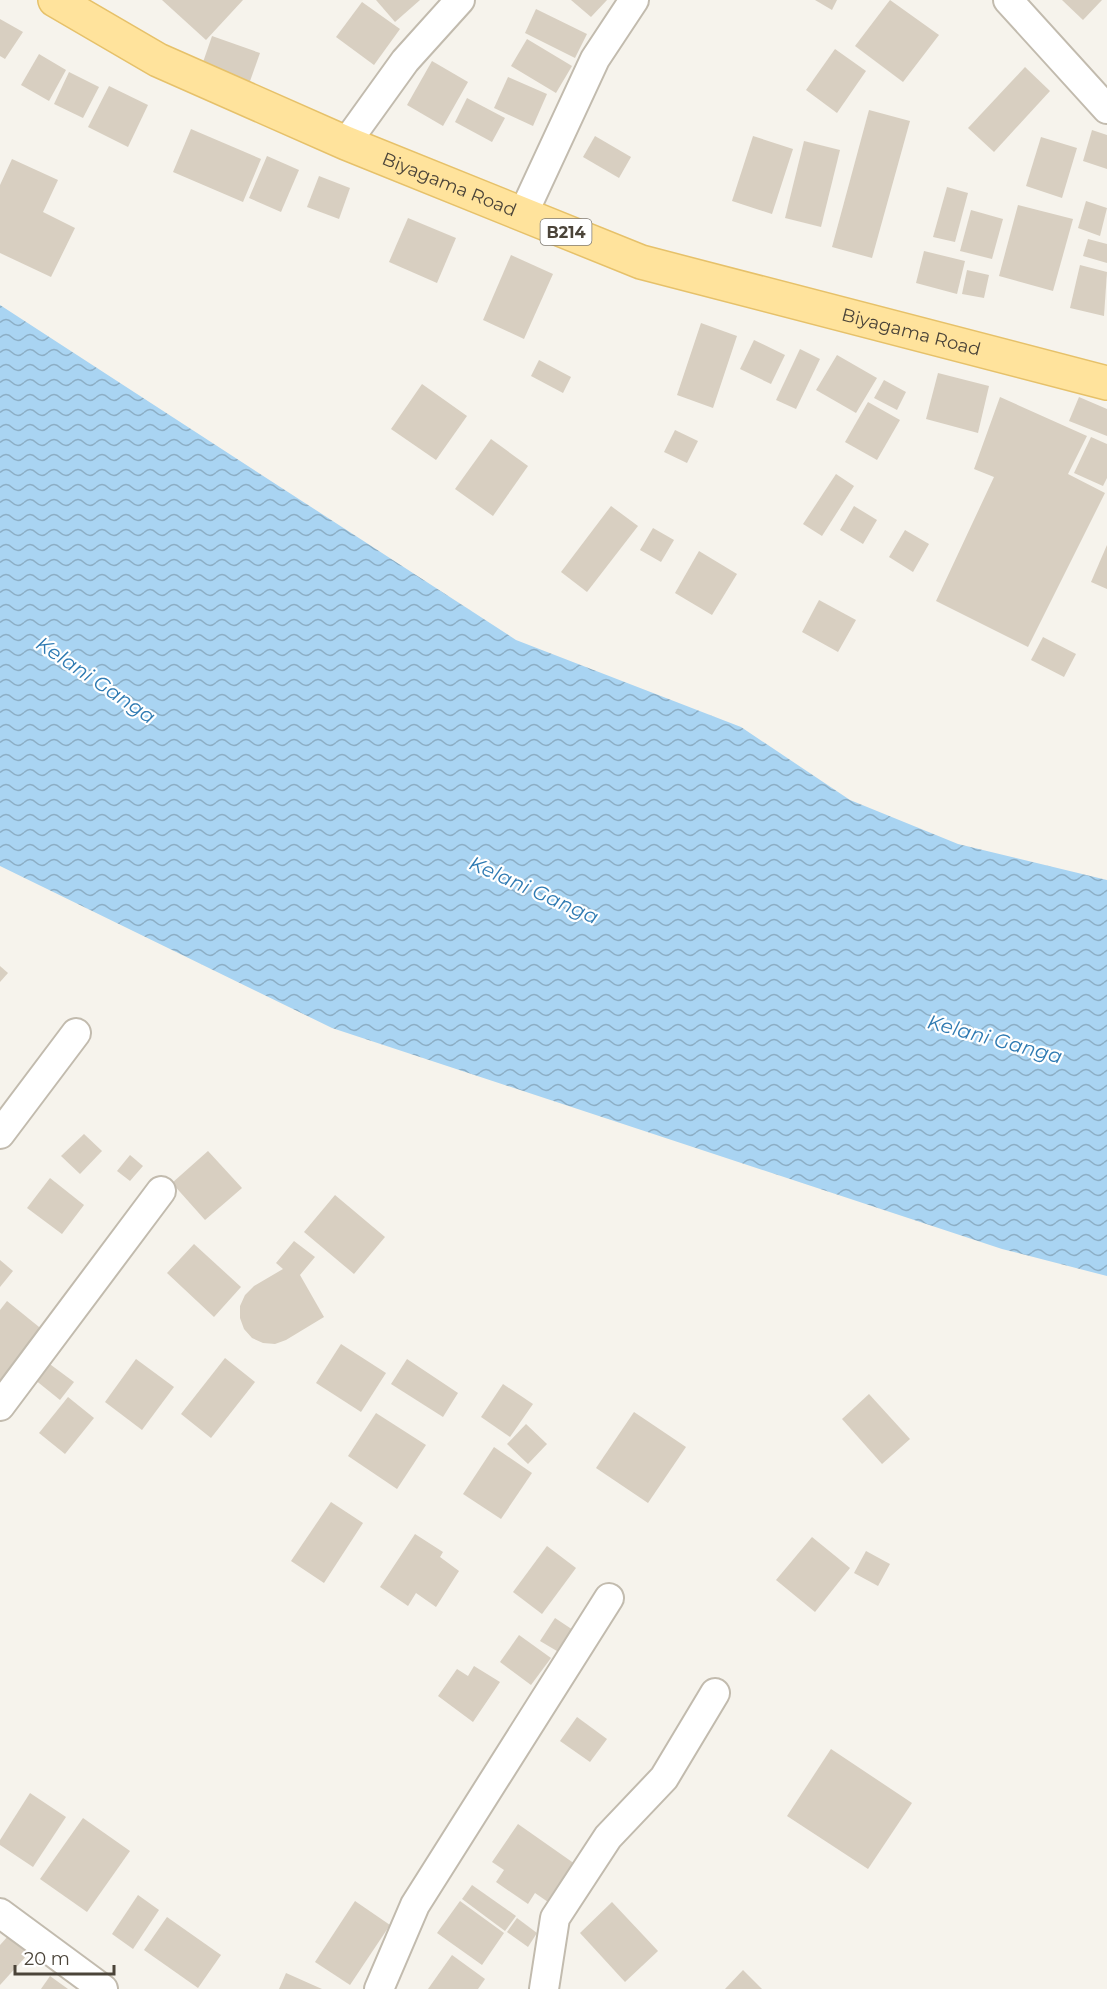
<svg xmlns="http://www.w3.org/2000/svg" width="1107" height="1989" viewBox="0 0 1107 1989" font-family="Montserrat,sans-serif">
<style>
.water{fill:url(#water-waves)}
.building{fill:#d8cfc1}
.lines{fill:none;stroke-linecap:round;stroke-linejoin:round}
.minor-casing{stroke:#c2bbae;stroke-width:32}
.primary-casing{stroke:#e6c16a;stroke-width:36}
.minor{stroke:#fff;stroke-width:28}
.primary{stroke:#ffe39c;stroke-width:33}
.labels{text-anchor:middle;stroke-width:4.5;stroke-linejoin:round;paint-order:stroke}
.shield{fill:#fff;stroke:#817c74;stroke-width:1.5}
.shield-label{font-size:16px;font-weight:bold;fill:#4b4439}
.street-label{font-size:18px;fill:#4b4439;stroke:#fff}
.water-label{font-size:20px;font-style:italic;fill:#2e7ab2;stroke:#fff}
</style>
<defs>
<pattern id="water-waves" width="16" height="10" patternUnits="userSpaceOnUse" patternTransform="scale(1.5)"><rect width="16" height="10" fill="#a9d4f2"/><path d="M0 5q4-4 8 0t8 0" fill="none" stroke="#8caec5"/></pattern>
</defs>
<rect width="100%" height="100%" fill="#f6f3ec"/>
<polygon class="water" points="0,305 516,640 741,727 850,800 958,844 1107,880 1107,1276 1002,1249 332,1028 0,866"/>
<g class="building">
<polygon points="162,0 243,0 206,40"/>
<polygon points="376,0 420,0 395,22"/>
<polygon points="571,0 607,0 591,17"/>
<polygon points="815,0 837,0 832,10"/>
<polygon points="890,0 939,35 903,82 855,46"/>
<polygon points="1062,0 1102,0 1083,20"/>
<polygon points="362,2 400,29 374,65 336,37"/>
<polygon points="536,9 587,34 575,58 525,33"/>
<polygon points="0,19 23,32 5,59 0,56"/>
<polygon points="212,36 260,53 249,84 201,68"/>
<polygon points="527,39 572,66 556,93 511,66"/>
<polygon points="835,49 866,71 837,113 806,90"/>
<polygon points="39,54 66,70 49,101 21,85"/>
<polygon points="432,61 468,82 443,126 407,105"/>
<polygon points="1025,67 1050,91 994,152 968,128"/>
<polygon points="69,72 99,87 83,118 54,104"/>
<polygon points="508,77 547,94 533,126 494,108"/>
<polygon points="109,86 148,105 128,147 88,127"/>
<polygon points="467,98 505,118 492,142 455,122"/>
<polygon points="869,110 910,121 872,258 832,247"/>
<polygon points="191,129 261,159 243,202 173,172"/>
<polygon points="1092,130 1107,135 1107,169 1083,161"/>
<polygon points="595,136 631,157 619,178 583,157"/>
<polygon points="753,136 793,149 772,214 732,201"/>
<polygon points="1041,137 1077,148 1062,198 1026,186"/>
<polygon points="804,141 840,150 821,227 785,218"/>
<polygon points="267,156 299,170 281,212 249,198"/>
<polygon points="12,159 58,180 43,212 75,228 51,277 0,253 0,185"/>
<polygon points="319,176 350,188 339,219 307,207"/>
<polygon points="947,187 968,193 955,242 933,237"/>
<polygon points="1086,201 1107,208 1100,236 1078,228"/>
<polygon points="1018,205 1073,219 1053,291 999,276"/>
<polygon points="971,210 1003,219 992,259 960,251"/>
<polygon points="408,218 456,238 437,283 389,262"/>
<polygon points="1088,239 1107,244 1107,263 1083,256"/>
<polygon points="924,251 965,261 957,294 916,283"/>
<polygon points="511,255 553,274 524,339 483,320"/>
<polygon points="1080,265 1107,272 1104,316 1070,308"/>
<polygon points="967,270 989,275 984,298 962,294"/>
<polygon points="701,323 737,336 713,408 677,395"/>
<polygon points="754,340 785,355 771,384 740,369"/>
<polygon points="800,349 820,359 796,409 776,400"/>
<polygon points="837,355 877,378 856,413 816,390"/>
<polygon points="539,360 571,377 563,393 531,376"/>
<polygon points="938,373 989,386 978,433 926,419"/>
<polygon points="884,380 906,392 897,410 874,398"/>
<polygon points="422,384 467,416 436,460 391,429"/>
<polygon points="1000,397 1087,436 1068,474 1105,493 1028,647 936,601 994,477 974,469"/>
<polygon points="1079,397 1107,409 1107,436 1069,421"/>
<polygon points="868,402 900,420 877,460 845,442"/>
<polygon points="675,430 698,441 687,463 664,452"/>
<polygon points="1091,437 1107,444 1107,478 1103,486 1074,473"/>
<polygon points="491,439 528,466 493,516 455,489"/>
<polygon points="836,474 854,486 822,536 803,524"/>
<polygon points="611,506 638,526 587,592 561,572"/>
<polygon points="854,506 877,520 863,544 840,530"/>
<polygon points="653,528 674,540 661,562 640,550"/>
<polygon points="905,530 929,544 913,572 889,557"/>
<polygon points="1107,545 1107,589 1091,582"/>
<polygon points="699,551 737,574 712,615 675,593"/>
<polygon points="819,600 856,620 838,652 802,632"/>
<polygon points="1043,637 1076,654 1064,677 1031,660"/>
<polygon points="0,966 8,973 0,982"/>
<polygon points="84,1134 102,1151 80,1174 61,1156"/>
<polygon points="208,1151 242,1188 205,1220 172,1183"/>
<polygon points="130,1155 143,1166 130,1181 117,1171"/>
<polygon points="50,1178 84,1205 62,1234 27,1208"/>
<polygon points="335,1195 385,1237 354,1274 304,1232"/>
<polygon points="294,1241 315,1257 300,1275 324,1317 286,1340 275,1344 263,1343 252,1338 244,1329 240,1318 240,1306 245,1295 254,1286 283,1269 276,1263"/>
<polygon points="194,1244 241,1287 214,1317 167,1273"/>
<polygon points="0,1260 13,1271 0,1287"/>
<polygon points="7,1301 44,1331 0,1385 0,1310"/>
<polygon points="341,1344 386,1373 361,1412 316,1383"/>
<polygon points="225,1358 255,1382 211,1438 181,1414"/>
<polygon points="136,1359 174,1387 142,1430 105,1402"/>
<polygon points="407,1359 458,1393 443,1417 391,1384"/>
<polygon points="47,1362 74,1382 60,1400 34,1379"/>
<polygon points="503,1384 533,1404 510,1437 481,1417"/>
<polygon points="869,1394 910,1439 882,1464 842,1419"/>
<polygon points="68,1397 94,1418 65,1454 39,1433"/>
<polygon points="634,1412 686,1447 648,1503 596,1468"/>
<polygon points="376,1413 426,1445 397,1489 348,1456"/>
<polygon points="526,1424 547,1444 528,1464 507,1444"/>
<polygon points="494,1447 532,1473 501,1519 463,1494"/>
<polygon points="331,1502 363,1523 324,1583 291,1561"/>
<polygon points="415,1534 443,1552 440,1557 459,1571 436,1607 416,1593 408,1606 380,1587"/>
<polygon points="812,1537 850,1568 815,1612 776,1580"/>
<polygon points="547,1546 576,1568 542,1614 513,1592"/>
<polygon points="866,1551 890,1564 878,1586 854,1573"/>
<polygon points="555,1618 576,1632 562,1654 540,1641"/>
<polygon points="519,1635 551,1658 531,1685 500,1662"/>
<polygon points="474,1666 500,1682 473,1722 438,1696 457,1669 468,1676"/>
<polygon points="577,1717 607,1739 590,1762 560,1741"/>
<polygon points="831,1749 912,1803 868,1869 787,1816"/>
<polygon points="30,1793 66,1817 33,1867 0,1845 0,1840"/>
<polygon points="83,1818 130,1851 87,1912 40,1879"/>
<polygon points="518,1824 575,1864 548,1902 535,1893 528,1904 496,1882 504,1870 492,1862"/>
<polygon points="472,1885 516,1916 505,1931 462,1899"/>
<polygon points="138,1895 159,1910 133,1949 112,1934"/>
<polygon points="355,1901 390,1925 350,1985 315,1962"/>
<polygon points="460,1901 504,1933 482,1965 437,1933"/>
<polygon points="612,1902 658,1951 625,1982 580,1933"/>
<polygon points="167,1917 221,1955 198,1988 144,1950"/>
<polygon points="517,1918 537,1933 528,1947 507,1932"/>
<polygon points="10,1934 30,1952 0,1985 0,1945"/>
<polygon points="452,1955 485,1979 478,1989 428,1989"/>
<polygon points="743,1970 762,1989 725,1989"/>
<polygon points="286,1973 322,1989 279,1989"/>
<polygon points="50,1976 68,1989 41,1989"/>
</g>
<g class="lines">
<g class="minor-casing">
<g id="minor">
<polyline points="1008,0 1107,109"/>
<polyline points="346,143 405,61 460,0"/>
<polyline points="523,214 595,59 634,0"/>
<polyline points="0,1134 76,1033"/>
<polyline points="0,1406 161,1191"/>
<polyline points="0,1913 103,1989"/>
<polyline points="379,1989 415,1905 609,1598"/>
<polyline points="544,1989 555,1918 608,1837 664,1778 715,1693"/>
</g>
</g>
<g class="primary-casing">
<g id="primary">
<path id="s1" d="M 55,0 L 158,60 L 346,143 L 641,262 L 1107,383"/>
</g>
</g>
<use href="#minor" class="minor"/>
<use href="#primary" class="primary"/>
</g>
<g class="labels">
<rect class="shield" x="540.5" y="219" width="51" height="26" rx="4.5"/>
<g class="shield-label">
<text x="566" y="238">B214</text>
</g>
<g class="street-label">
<text dy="6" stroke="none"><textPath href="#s1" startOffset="436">Biyagama Road</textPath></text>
<text dy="6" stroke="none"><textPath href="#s1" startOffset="922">Biyagama Road</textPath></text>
</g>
<g class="water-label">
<text transform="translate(96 680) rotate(34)" y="7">Kelani Ganga</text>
<text transform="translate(534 890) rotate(24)" y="7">Kelani Ganga</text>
<text transform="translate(995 1039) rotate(15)" y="7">Kelani Ganga</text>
</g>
</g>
<path d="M15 1965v9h99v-9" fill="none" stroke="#4b4439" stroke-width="3"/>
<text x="24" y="1965" font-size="18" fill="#4b4439" stroke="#ffffff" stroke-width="4.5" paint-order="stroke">20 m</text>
</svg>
